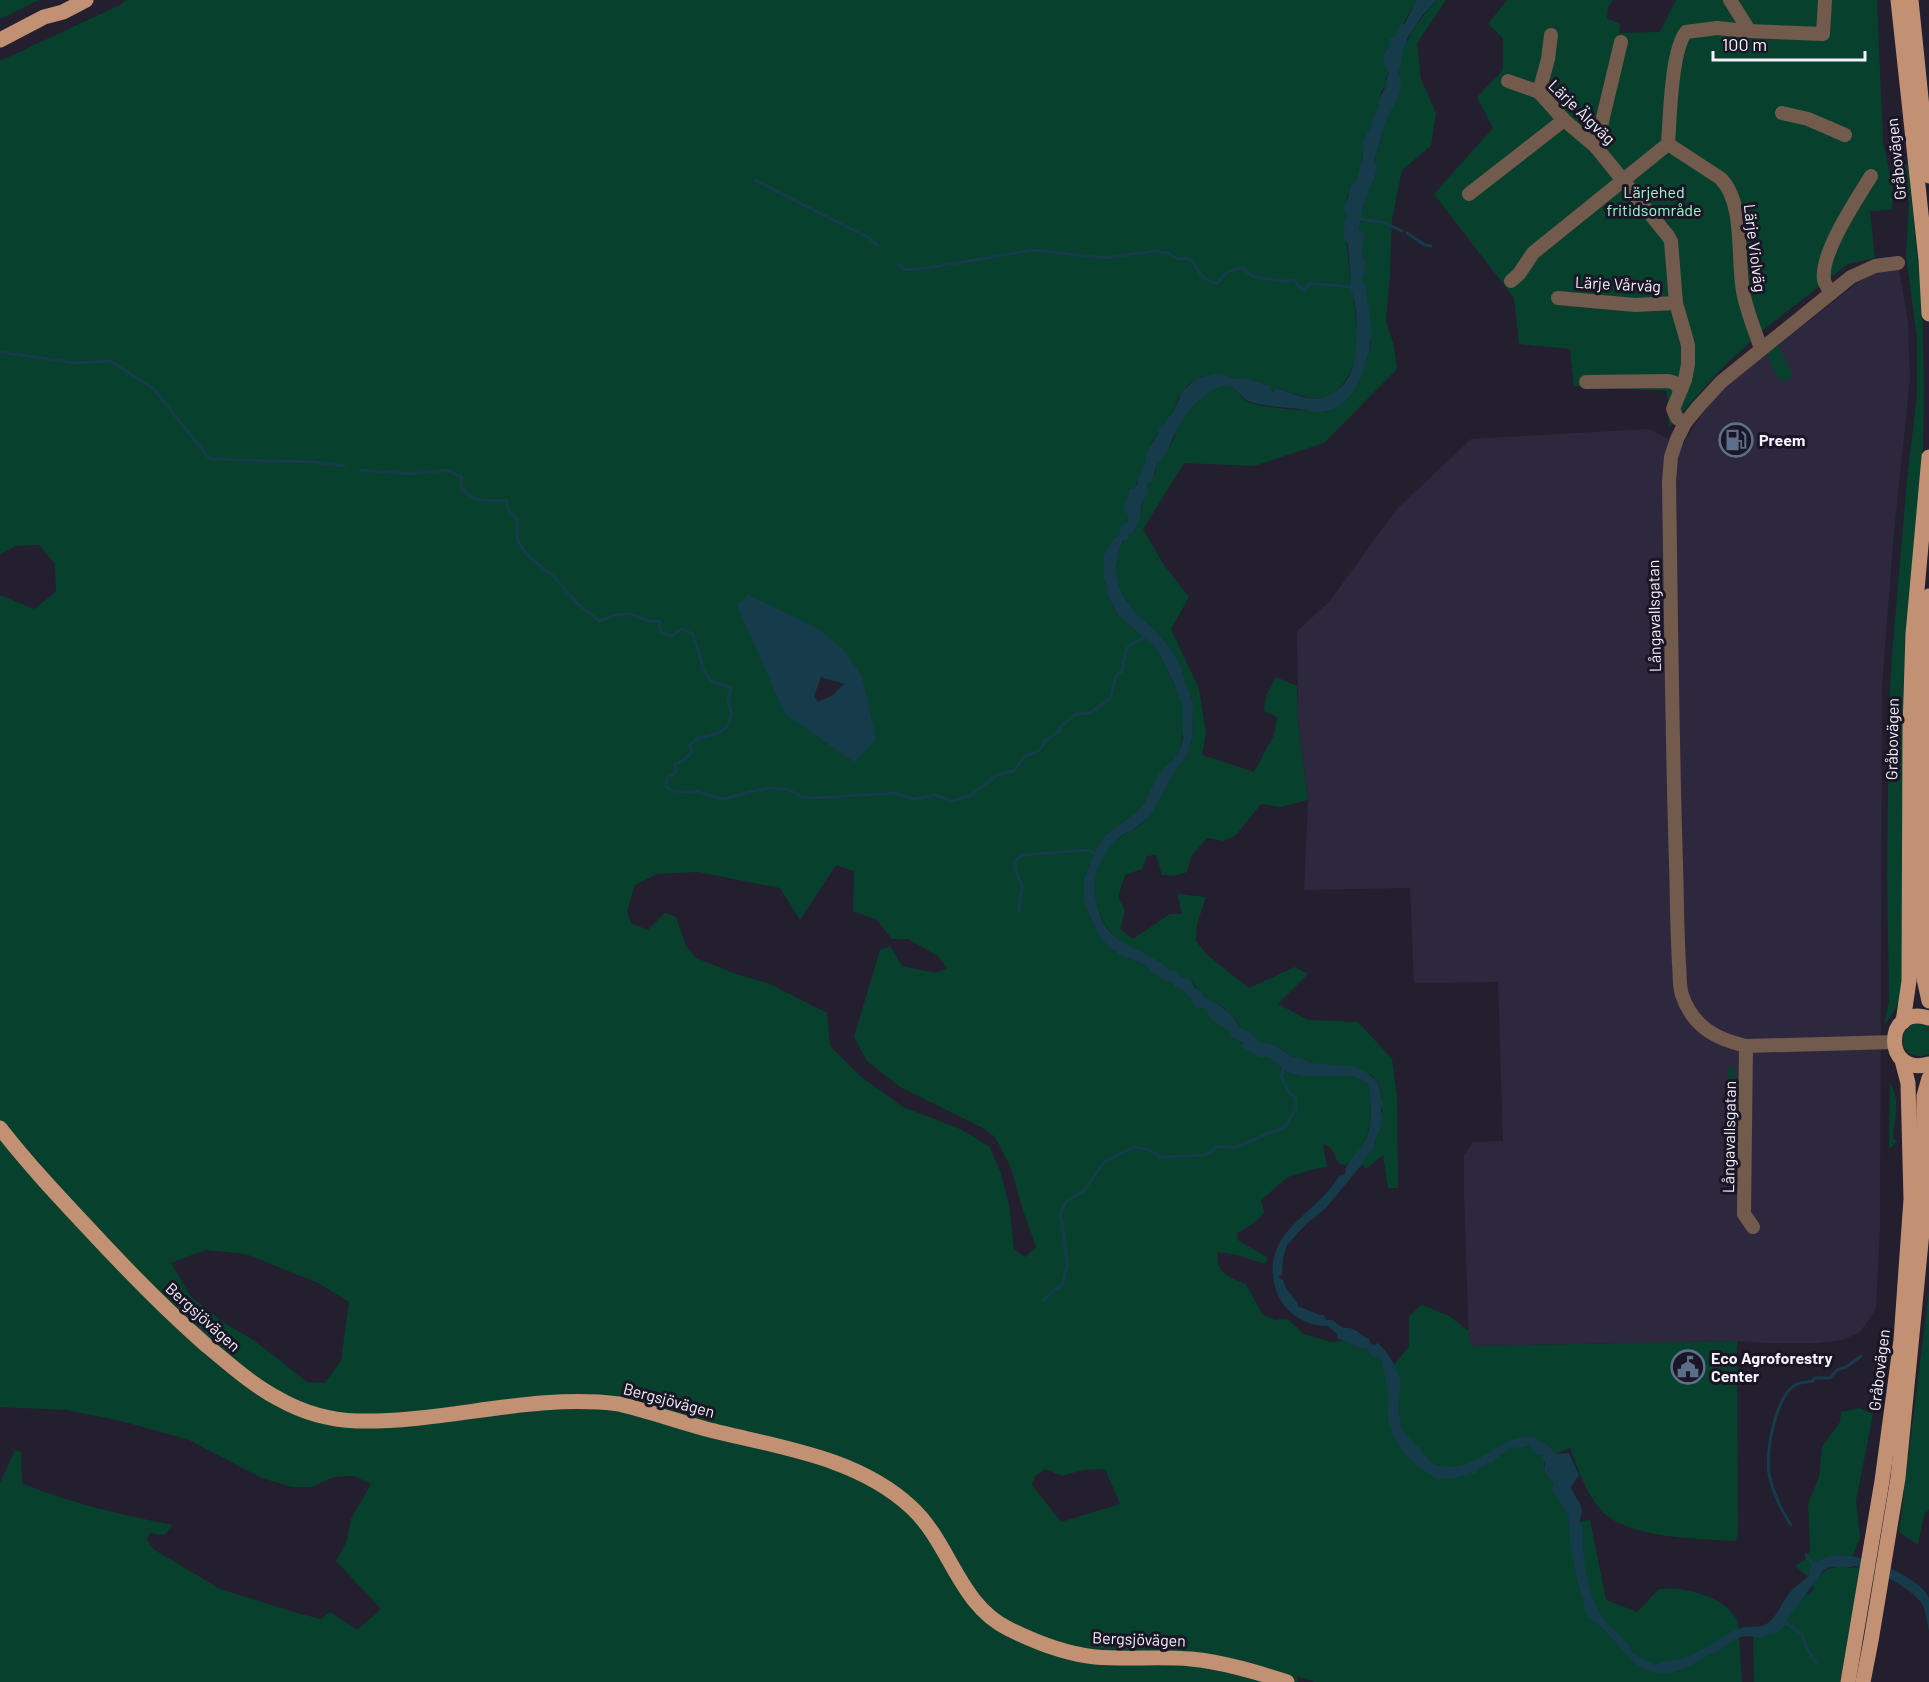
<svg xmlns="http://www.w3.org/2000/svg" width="1929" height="1682" viewBox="0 0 1929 1682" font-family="Barlow,sans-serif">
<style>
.built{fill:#2d283e}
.green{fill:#07412d;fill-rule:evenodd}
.water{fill:#163c4c;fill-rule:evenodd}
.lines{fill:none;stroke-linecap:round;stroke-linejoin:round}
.stream{stroke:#163c4c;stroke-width:3}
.minor{stroke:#725a4c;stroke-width:14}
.major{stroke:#c29173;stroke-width:15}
.labels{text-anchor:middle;stroke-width:6;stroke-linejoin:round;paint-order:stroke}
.street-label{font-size:16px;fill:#f3f1fc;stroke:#1a1625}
.park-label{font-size:16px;fill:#97fdd0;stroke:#1a1625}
.poi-label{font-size:16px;font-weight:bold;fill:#f3f1fc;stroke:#1a1625;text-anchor:start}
</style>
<rect width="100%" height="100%" fill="#231f2f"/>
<polygon class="built" points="1898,262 1908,322 1910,379 1894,532 1882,685 1880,1226 1876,1309 1860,1332 1843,1340 1817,1343 1770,1343 1737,1341 1469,1346 1464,1196 1464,1155 1473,1142 1503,1141 1498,982 1414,983 1410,888 1304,890 1308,800 1298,721 1297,631 1329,602 1396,510 1471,439 1649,429 1682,446 1704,410 1728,384 1865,277"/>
<g class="green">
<polygon points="0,0 39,0 0,19"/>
<path d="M 126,0 L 1417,0 L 1396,36 L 1390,38 L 1390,45 L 1383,56 L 1390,73 L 1386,77 L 1385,87 L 1381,92 L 1379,109 L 1374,125 L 1369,129 L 1362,143 L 1363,160 L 1360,165 L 1356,183 L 1347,197 L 1348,203 L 1344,209 L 1348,217 L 1345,229 L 1351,284 L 1349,286 L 1352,291 C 1357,321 1364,361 1341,386 C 1335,393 1328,399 1318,398 C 1304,398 1290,392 1277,388 L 1272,394 L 1270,386 L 1245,378 L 1236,379 L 1219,374 L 1202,377 L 1189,384 L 1178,399 L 1172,414 L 1169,416 L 1152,442 L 1147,453 L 1146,464 L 1134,489 L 1131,488 L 1127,513 L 1128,523 L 1103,556 L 1104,572 L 1103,577 L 1107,587 L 1107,594 L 1118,615 L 1155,646 L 1160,655 L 1180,696 L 1183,708 L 1184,726 L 1180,749 L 1174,759 L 1165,766 L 1144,804 L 1135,813 L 1105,835 L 1094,853 L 1084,879 L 1089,914 L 1100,938 L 1110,948 L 1121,956 L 1144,964 L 1151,972 L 1166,981 L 1171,981 L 1175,987 L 1183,990 L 1207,1009 L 1219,1025 L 1232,1031 L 1231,1037 L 1268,1057 L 1287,1072 L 1301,1076 L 1353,1076 L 1368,1084 C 1371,1104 1373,1123 1364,1142 C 1361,1151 1352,1158 1346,1165 L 1339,1164 L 1331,1148 L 1323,1144 L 1327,1167 L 1314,1169 L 1288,1177 L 1261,1200 L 1264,1213 L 1254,1223 L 1237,1233 L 1238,1240 L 1268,1258 L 1265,1264 L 1237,1255 L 1218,1252 C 1215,1274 1229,1277 1246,1284 L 1262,1314 L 1275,1320 L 1287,1319 L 1304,1334 L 1332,1342 L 1344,1341 L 1362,1349 L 1367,1348 L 1382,1360 L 1386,1375 L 1409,1346 L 1409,1316 L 1422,1305 L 1449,1316 L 1469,1331 L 1470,1346 L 1737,1341 L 1738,1533 L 1736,1540 L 1732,1541 C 1695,1538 1626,1539 1600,1509 C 1586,1493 1579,1471 1571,1451 L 1571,1447 L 1544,1460 L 1544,1469 L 1553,1480 L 1558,1497 L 1568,1515 L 1568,1523 L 1590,1520 L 1606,1600 L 1637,1612 L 1659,1589 C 1681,1587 1707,1593 1725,1606 C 1730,1610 1734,1616 1738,1621 L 1742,1682 L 1315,1682 L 1297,1676 L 1298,1682 L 0,1682 L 0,1483 L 15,1450 L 21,1452 L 22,1483 C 69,1503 122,1515 173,1525 L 164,1535 L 150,1533 L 146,1539 L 153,1549 L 220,1589 L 297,1613 L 321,1619 L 330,1612 L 357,1630 L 381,1609 L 336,1561 L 346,1543 L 351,1519 L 371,1484 L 354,1476 L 334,1477 L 311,1487 L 292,1487 L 262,1478 L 189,1440 L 121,1421 L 66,1410 L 0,1407 L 0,595 L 34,609 L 56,592 L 55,564 L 39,545 L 15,546 L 0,555 L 0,61 L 120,5 ZM 817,628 L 876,740 L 785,714 ZM 836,865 L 854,871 L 853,911 L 877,920 L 892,939 L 908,939 L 938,956 L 947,968 L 936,973 L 902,966 L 890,946 L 880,950 L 854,1037 L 867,1061 L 900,1087 L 981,1127 L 995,1137 L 1012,1170 L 1021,1204 L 1036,1247 L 1025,1257 L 1014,1249 L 1009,1204 L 1000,1171 L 989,1146 L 960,1129 L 903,1107 L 860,1076 L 830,1046 L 827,1013 L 770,984 L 733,973 L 696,958 L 686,946 L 676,917 L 665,913 L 648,930 L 631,923 L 627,911 L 635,885 L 657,874 L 698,872 L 780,888 L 800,920 ZM 205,1250 L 246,1254 L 318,1283 L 349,1302 L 341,1361 L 325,1383 L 307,1382 L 255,1341 L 226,1324 L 191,1297 L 171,1263 ZM 1045,1469 L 1062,1476 L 1083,1470 L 1105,1469 L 1120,1504 L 1061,1522 L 1032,1485 L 1035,1476 Z"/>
<path d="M 1437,0 L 1446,0 L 1417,43 L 1421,79 L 1436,113 L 1431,146 L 1402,170 L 1392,219 L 1390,275 L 1386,321 L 1394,346 L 1397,369 L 1324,443 L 1254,466 L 1184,463 L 1143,529 L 1164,565 L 1189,597 L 1171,629 L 1199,689 L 1206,733 L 1202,755 L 1254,772 L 1274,735 L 1277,717 L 1264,711 L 1266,696 L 1276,677 L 1297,686 L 1298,721 L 1308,800 L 1280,807 L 1261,804 L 1236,835 L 1224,841 L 1207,838 L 1192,855 L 1187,872 L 1175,876 L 1162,875 L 1156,855 L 1147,856 L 1142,869 L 1125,875 L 1118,897 L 1125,910 L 1120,929 L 1133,939 L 1170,914 L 1182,914 L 1177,894 L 1206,897 L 1197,924 L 1196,941 L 1207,955 L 1249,988 L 1295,967 L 1308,974 L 1278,1004 L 1308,1020 L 1358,1022 L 1392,1059 L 1397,1097 L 1398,1188 L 1388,1188 L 1383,1155 L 1366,1169 L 1362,1164 L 1368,1154 L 1372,1152 L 1377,1135 L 1380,1130 L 1382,1110 L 1381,1093 L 1378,1082 L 1371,1075 L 1311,1063 L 1301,1058 L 1295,1058 L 1273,1044 L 1258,1042 L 1239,1027 L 1237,1021 L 1228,1014 L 1226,1009 L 1203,996 L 1190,979 L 1180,977 L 1169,971 L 1150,957 L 1125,945 L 1115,937 L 1105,925 L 1098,911 L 1094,889 L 1095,874 L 1104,855 L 1112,843 L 1127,832 L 1131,835 L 1130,832 L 1144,822 L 1159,799 L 1177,766 L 1188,755 L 1192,738 L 1193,704 L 1180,665 L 1172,651 L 1156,631 L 1136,613 L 1122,595 L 1115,571 L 1120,548 L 1129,533 L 1133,533 C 1135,526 1139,519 1141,513 C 1143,505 1140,501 1148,495 L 1147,482 L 1155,475 L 1157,463 C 1170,455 1175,433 1181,420 L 1184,419 C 1188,409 1211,388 1222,386 C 1237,383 1238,397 1248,402 C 1267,409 1306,410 1328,412 L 1366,364 L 1371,343 L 1366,289 L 1367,285 L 1360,281 L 1365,272 L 1365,262 L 1362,254 L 1364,237 L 1363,233 L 1359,229 L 1363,206 L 1378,168 L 1374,161 C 1379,147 1382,131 1387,118 C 1393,104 1407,89 1398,73 C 1405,38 1414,26 1437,0 Z"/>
<polygon points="1507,0 1613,0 1608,7 1607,18 1620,24 1619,33 1660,32 1676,0 1877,0 1883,142 1893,187 1892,210 1870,211 1875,258 1848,264 1762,331 1722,368 1669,427 1667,391 1574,386 1570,349 1519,344 1514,298 1434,194 1493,128 1477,97 1503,70 1503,38 1488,24"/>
<path d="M 1908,164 L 1922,303 L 1924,386 L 1923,450 L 1907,617 L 1903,693 L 1904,966 C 1901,989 1902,1007 1884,1024 L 1889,1001 L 1887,876 L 1889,707 L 1892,655 L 1907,480 L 1917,395 L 1917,338 L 1906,255 L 1909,203 L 1899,165 Z"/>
<path d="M 1778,345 L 1793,376 L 1784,382 C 1773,374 1770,365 1768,353 Z"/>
<path d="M 1916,1023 L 1929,1026 L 1929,1054 C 1905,1065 1891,1033 1916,1023 Z"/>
<polygon points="1735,1065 1735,1133 1729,1131 1730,1096 1728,1069"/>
<path d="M 1890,1083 C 1901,1098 1894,1122 1893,1139 L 1898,1141 L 1889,1149 Z"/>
<polygon points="1929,1290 1929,1509 1924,1515 1918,1545 1899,1532"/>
<polygon points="1859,1408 1873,1414 1856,1501 1860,1537 1853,1556 1833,1555 1810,1573 1808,1577 1795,1566 1805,1560 1810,1552 1808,1504 1819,1477 1822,1447 1840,1422 1841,1412"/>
<path d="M 1841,1566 L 1845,1568 L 1860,1567 L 1840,1682 L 1754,1682 L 1753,1637 L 1762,1639 L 1765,1635 L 1785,1625 L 1792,1628 L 1786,1621 L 1787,1619 L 1806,1592 L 1809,1595 L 1814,1588 L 1812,1585 C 1821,1573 1826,1568 1841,1566 Z"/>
</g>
<g class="water">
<path d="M 1417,0 L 1437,0 L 1421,17 L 1407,39 C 1407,45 1404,47 1403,53 C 1401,59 1401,66 1398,73 C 1407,89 1394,104 1387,118 C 1382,131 1379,147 1374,160 L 1378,168 L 1363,206 L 1359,229 L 1363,233 L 1364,237 L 1362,254 L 1365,262 L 1365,272 L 1361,281 L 1367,285 L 1366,289 C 1368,307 1373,327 1370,344 C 1367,368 1354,404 1328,411 C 1318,414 1303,409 1292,408 C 1278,407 1264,406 1251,402 C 1240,399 1239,386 1225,386 C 1213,386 1189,408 1184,419 L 1181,420 C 1180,426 1178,428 1175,434 C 1168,445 1170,455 1157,464 L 1152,481 L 1147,483 L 1148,495 C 1138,502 1143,514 1138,523 C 1136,527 1134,529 1133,533 L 1129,533 L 1128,539 L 1123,541 L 1120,548 L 1115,571 L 1122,595 L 1136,613 L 1156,631 L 1172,651 L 1180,665 L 1193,704 L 1192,738 L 1188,755 L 1177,767 L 1150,816 L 1130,832 L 1131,835 L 1127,832 C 1112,841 1105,853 1098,868 C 1093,879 1094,889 1096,900 C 1102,940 1127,943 1156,960 C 1162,964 1166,965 1169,971 L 1174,970 L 1181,977 L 1190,979 L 1195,988 L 1202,992 L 1203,996 C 1215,1002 1235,1014 1239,1027 C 1246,1029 1254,1035 1258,1042 L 1273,1044 L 1294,1058 L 1301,1058 L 1311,1063 L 1352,1066 L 1363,1070 L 1378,1082 L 1383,1106 L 1381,1108 L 1382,1122 L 1380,1131 L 1377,1135 L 1372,1152 L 1368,1154 L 1363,1163 L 1326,1208 L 1306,1224 L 1287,1245 L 1283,1258 L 1282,1274 L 1279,1276 L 1279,1278 L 1283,1280 L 1286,1288 L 1298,1304 L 1298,1307 C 1307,1308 1317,1316 1324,1315 L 1326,1320 L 1332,1320 L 1343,1328 C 1354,1326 1360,1335 1369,1339 L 1370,1343 L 1374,1345 L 1378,1343 L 1387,1353 L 1395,1366 L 1401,1382 L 1398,1409 L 1402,1430 L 1420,1449 L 1422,1454 L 1427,1456 C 1429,1463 1434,1465 1441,1466 C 1479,1475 1506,1425 1538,1439 L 1538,1442 L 1542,1441 L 1553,1450 L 1556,1454 L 1569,1453 L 1579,1475 L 1571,1487 C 1576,1502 1587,1504 1579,1522 L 1583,1527 C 1582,1557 1586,1593 1603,1618 C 1610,1629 1627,1638 1632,1653 L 1655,1665 C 1665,1660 1677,1661 1687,1657 C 1706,1650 1721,1635 1741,1628 C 1749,1625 1760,1629 1768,1623 C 1777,1616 1781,1605 1787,1596 C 1793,1588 1800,1583 1808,1577 L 1810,1568 L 1815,1562 L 1833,1555 L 1853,1556 L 1894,1570 L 1913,1581 L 1924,1590 L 1929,1598 L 1929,1631 C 1927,1623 1926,1611 1922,1604 C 1913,1589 1873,1567 1855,1566 C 1851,1566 1848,1568 1845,1568 C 1838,1567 1831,1565 1823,1571 C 1820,1574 1818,1579 1815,1582 C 1805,1594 1797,1607 1787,1619 L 1787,1621 L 1793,1628 L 1785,1625 L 1776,1634 L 1765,1635 L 1762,1639 C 1739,1632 1737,1639 1720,1650 C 1715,1653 1708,1655 1703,1658 C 1678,1673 1660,1681 1634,1663 L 1605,1630 L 1587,1616 L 1577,1578 L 1570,1543 L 1568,1515 L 1552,1489 L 1554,1485 L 1553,1481 L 1549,1478 L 1544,1469 L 1545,1464 L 1542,1455 L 1537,1455 L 1532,1451 L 1530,1445 L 1518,1448 L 1511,1447 L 1491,1463 L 1488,1462 L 1484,1467 L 1478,1468 L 1475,1474 L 1470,1472 L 1467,1477 L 1462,1475 L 1453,1479 L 1442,1478 L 1439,1480 L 1415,1465 L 1414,1461 C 1399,1455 1381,1417 1390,1403 L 1382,1360 L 1381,1361 L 1378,1357 L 1374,1357 L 1371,1355 L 1367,1348 L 1362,1349 L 1337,1338 L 1337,1334 L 1328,1326 C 1311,1326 1294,1319 1284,1305 C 1277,1296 1274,1286 1273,1275 C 1269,1228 1319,1212 1339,1176 L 1345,1174 C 1346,1161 1355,1156 1362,1146 C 1374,1128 1371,1104 1368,1084 L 1353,1076 L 1301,1076 L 1287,1072 L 1268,1057 L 1260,1057 L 1242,1047 L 1243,1043 L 1231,1037 L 1231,1031 C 1221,1026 1208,1021 1207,1009 L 1203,1007 L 1197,1009 L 1194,1007 L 1191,997 L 1187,995 L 1183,990 L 1175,987 L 1171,981 L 1166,981 L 1151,972 L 1144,964 L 1121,956 L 1110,948 L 1100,938 L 1089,914 L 1084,899 L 1084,879 L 1094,853 L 1105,835 L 1135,813 L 1144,804 L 1158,775 L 1165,766 L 1174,759 L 1180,749 L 1183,739 L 1183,708 L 1174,683 L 1160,655 L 1154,646 L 1118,615 L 1107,594 L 1107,587 L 1103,577 L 1104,572 L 1103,556 L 1114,539 L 1119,536 L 1121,526 L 1128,523 L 1127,513 L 1123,509 L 1131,488 L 1134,489 L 1138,483 L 1137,478 L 1142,473 L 1142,466 L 1146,464 C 1144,452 1152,445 1157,435 C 1159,432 1159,428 1161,425 L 1164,424 L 1169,416 L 1172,414 L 1183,391 L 1195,380 L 1202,377 L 1219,373 L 1236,379 L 1245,378 L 1270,386 L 1272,393 L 1276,388 C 1289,392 1307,401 1321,398 C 1333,396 1347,384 1351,372 C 1358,352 1360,305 1349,286 L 1351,283 L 1348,244 C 1344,238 1342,235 1345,229 L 1343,223 L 1348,217 L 1344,209 L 1344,206 L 1347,203 L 1351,185 L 1356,183 L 1360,165 L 1363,160 L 1362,143 L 1369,129 L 1373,125 C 1371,118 1374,114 1379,109 C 1378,99 1381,96 1385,88 C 1387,82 1385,78 1390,73 L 1386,69 L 1383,56 L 1390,45 L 1390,38 L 1396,36 L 1399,26 L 1405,23 Z"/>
<path d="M 748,595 L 817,628 L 843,649 L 862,676 L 876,740 L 854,762 L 785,714 L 737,605 ZM 821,677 L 844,684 L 833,695 L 818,702 L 814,696 Z"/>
</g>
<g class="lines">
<g class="stream">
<polyline points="755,180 869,238 878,246"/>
<polyline points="1360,219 1385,223 1402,231"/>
<polyline points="1407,233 1425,245 1431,246"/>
<path d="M 900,265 L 904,270 L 928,268 L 1033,250 L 1105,258 L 1154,251 L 1168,253 L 1178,259 L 1186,258 L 1193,261 C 1198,273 1206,282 1218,283 C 1224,272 1231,270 1243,268 C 1259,285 1267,274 1286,282 L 1289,280 L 1295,280 L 1299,287 L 1304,290 L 1310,283 L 1351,287"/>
<polyline points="0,352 76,363 110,361 153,388 210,459 314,462 344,466"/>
<path d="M 360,470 L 410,474 L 446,470 L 462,477 L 461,488 C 475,503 486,501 506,500 L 509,512 L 518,520 L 517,539 L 526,554 L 553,576 L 577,603 L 599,621 C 611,617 623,611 636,616 C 647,620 647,622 659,621 L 661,633 L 671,636 L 682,629 L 693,634 L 704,671 L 711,681 L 731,688 L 728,702 L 732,715 L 727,727 L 716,734 L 698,738 L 690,745 L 692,752 L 683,761 L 675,764 L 676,773 L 667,777 L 666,787 L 673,791 L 697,792 L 723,799 L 767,788 L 787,789 L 802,797 L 814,798 L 896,793 L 913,799 L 936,795 L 951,801 L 970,796 L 997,775 L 1014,771 L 1024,757 L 1040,750 L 1044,742 L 1059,731 L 1061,726 L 1076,714 L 1090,713 L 1110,699 L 1116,675 L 1122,672 C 1126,653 1122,645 1143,639 L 1144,634"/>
<path d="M 1019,910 C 1019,905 1022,892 1022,889 C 1022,879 1012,873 1016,859 L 1023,855 L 1088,850 L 1097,854"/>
<polyline points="1043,1301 1055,1289 1062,1286 1067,1265 1064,1235 1060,1214 1067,1200 1083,1192 1104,1162 1133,1147 1147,1149 1161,1157 1206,1155 1218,1146 1234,1148 1286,1126 1296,1108 1295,1097 1289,1093 1281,1076 1284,1067"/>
<path d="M 1791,1525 C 1782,1512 1771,1488 1769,1473 C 1766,1450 1775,1398 1795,1385 C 1800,1382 1807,1382 1813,1381 L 1814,1378 L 1830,1378 L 1837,1370 L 1846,1367 L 1861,1356"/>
<polyline points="1806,1555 1816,1568"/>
<polyline points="1791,1626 1802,1635 1805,1645 1816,1663"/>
</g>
<g class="minor">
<polyline points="1730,0 1747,27 1748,31"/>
<polyline points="1508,81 1539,92 1564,120 1596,147 1668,236 1671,241 1676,303 1688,345 1688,364 1685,380 1673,409 1677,418 1685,423"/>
<polyline points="1539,92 1548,59 1551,35"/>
<polyline points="1782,113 1808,119 1845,135"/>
<path d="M 1668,144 C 1670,118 1671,51 1686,32 L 1717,28 L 1748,31 L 1823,34 L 1825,0"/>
<path d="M 1668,144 L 1720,178 C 1745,201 1737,259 1743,291 C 1746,310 1755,330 1761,349"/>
<polyline points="1596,147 1621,42"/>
<polyline points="1469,194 1564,120"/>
<polyline points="1511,281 1519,274 1533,253 1668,144"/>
<path d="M 1831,293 C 1829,289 1825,285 1824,280 C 1820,253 1857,199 1871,176"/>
<polyline points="1558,298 1635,305 1676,303"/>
<polyline points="1586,382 1668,381 1675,383 1680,390"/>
<path d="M 1894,1042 L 1746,1046 C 1716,1039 1693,1027 1682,995 C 1679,986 1680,974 1679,964 C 1677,930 1677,897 1676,864 C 1672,737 1671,609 1669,482 L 1671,457 L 1677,439 L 1685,423 L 1698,407 L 1721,382 L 1851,277 L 1875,266 L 1898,263"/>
<polyline points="1746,1046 1744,1214 1753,1227"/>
</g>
<g class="major">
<polyline points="1898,0 1926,260 1929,314"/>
<polyline points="1911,0 1929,176"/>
<polyline points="0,40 44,17 63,12 86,0"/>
<polyline points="1929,596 1926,616 1922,739 1923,974 1929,1001"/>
<path d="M 1929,1018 C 1883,1003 1883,1078 1929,1064"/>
<polyline points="1903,1022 1909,981 1910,727 1913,634 1929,457"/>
<path d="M 0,1128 C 28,1164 59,1197 90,1230 C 127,1270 165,1309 206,1345 C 229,1364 252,1385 279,1399 C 302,1412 330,1420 357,1421 C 445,1423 531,1393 619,1404 C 648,1411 677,1421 706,1429 C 776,1447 856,1456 911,1507 C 951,1544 958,1604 1009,1629 C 1035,1642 1067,1654 1095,1657 C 1127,1660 1159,1656 1191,1659 C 1223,1662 1256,1672 1287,1682"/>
<polyline points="1848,1682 1882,1481 1901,1340 1911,1199 1908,1083 1902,1060"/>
<polyline points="1863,1682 1871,1641 1898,1478 1922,1232 1924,1096 1929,1078"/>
</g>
</g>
<defs>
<g id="fuel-ring" transform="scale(1.725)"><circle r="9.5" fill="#1a1625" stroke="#5c6f8a" stroke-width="1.5"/><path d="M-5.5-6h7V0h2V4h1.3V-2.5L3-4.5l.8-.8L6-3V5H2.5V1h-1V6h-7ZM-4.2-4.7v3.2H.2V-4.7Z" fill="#5c6f8a"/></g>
<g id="civic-ring" transform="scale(1.725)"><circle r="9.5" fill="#1a1625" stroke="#5c6f8a" stroke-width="1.5"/><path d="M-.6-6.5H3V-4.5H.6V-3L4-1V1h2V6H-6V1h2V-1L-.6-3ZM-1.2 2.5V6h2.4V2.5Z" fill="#5c6f8a"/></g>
</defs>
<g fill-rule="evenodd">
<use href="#fuel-ring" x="1736" y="440"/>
<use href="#civic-ring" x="1688" y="1367"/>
</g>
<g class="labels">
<g class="street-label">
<text transform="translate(1582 112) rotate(44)" y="6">Lärje Älgväg</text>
<text transform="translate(1896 159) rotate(-96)" y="6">Gråbovägen</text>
<text transform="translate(1755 248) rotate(83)" y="6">Lärje Violväg</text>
<text transform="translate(1618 284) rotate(3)" y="6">Lärje Vårväg</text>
<text transform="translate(1654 616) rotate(-91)" y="6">Långavallsgatan</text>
<text transform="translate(1892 739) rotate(-89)" y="6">Gråbovägen</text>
<text transform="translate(1729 1137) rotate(-89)" y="6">Långavallsgatan</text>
<text transform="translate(203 1317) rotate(42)" y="6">Bergsjövägen</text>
<text transform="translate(1879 1370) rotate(-83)" y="6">Gråbovägen</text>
<text transform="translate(669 1400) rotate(15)" y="6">Bergsjövägen</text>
<text transform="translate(1139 1639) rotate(2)" y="6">Bergsjövägen</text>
</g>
<g class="park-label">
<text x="1654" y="198">Lärjehed<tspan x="1654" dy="18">fritidsområde</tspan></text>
</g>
<g class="poi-label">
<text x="1759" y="446">Preem</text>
<text x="1711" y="1364">Eco Agroforestry<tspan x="1711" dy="18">Center</tspan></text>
</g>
</g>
<path d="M1713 51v9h152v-9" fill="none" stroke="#f3f1fc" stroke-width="3"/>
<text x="1722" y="51" font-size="18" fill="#f3f1fc" stroke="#1a1625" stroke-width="4.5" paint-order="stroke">100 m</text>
</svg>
